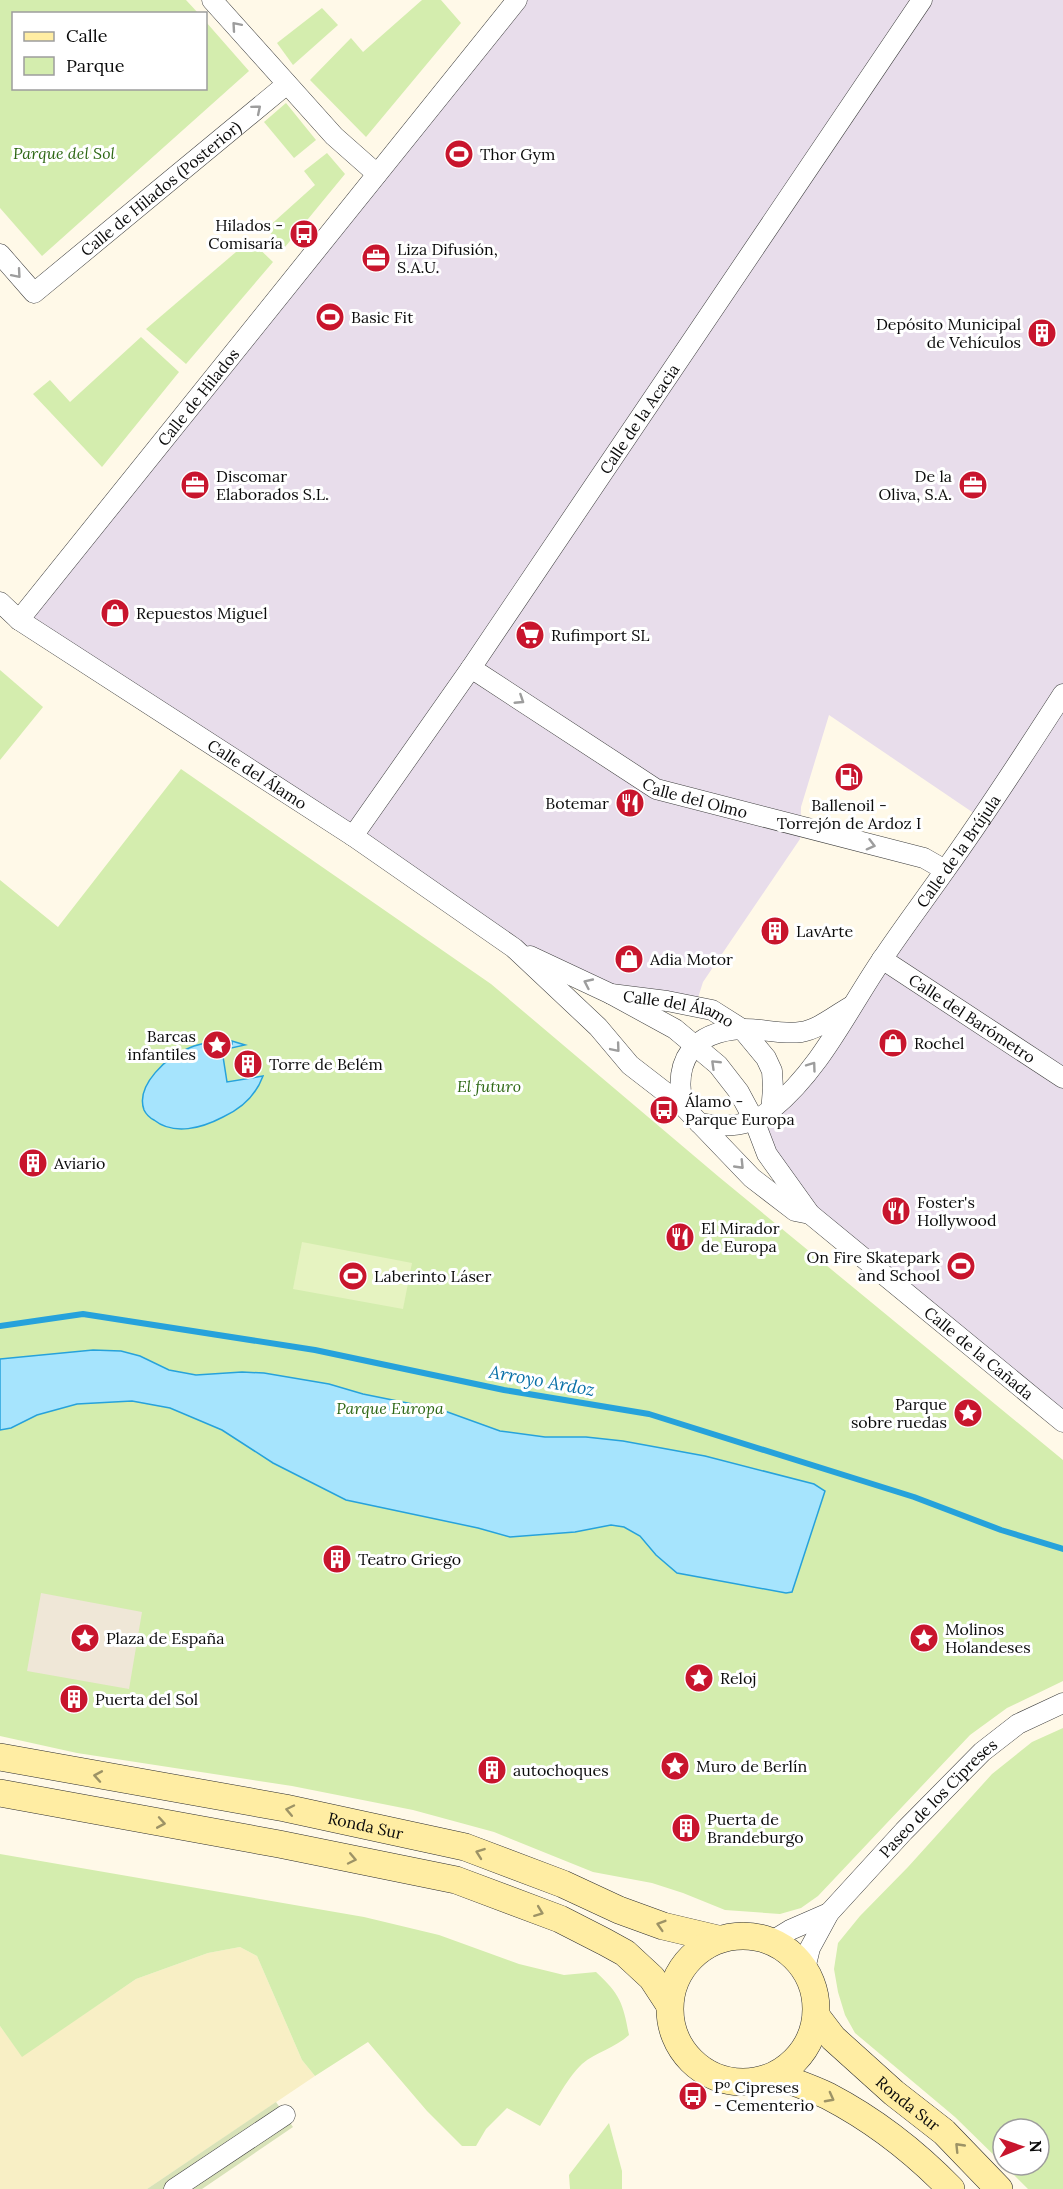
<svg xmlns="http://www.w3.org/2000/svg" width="1063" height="2189" viewBox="0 0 1063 2189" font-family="Lora,serif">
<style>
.industrial{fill:#e8ddeb}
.farmland{fill:#f8efc5}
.green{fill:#d4edae}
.cemetery{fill:#d8e2b8}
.pitch{fill:#e6f3c1}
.plaza{fill:#efe7d7}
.water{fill:#a6e4fd;stroke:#26a2db;stroke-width:1.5}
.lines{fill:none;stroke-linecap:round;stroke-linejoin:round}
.stream{stroke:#26a2db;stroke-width:6}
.street-casing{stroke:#3e3e3e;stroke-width:21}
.secondary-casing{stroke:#2d2d2d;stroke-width:28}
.street{stroke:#fff;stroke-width:20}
.secondary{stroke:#ffeda3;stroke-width:27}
.oneway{stroke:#9d9d9d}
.oneway2{stroke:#9d9366}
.labels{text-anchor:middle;stroke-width:6;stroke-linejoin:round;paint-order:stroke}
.park-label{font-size:16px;font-style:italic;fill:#2e6815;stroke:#fff}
.poi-label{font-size:16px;fill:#0b0b0b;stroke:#fff;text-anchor:start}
.street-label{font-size:16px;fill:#0b0b0b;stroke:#fff}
.water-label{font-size:18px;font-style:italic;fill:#0970a8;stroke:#fff}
</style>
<rect width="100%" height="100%" fill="#fff9e8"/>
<polygon class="industrial" points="517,0 1063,0 1063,1422 810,1214 767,1154 768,1129 772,1109 981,818 829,715 801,807 800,839 703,982 695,1007 611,994 514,948 19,620"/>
<polygon class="farmland" points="240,1947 257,1956 302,2060 315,2076 147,2189 0,2189 0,2026 22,2056 136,1979 208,1953"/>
<g class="green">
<polygon points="0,0 186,0 198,13 14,14 14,88 206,88 206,22 249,71 42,256 0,208"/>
<polygon points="422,0 441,0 461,23 366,137 310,80 351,38 363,52"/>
<polygon points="322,8 338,25 293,65 277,43"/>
<polygon points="286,103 316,140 294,158 264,122"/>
<polygon points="327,153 345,174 285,247 266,229 315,185 304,171"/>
<polygon points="250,240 273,262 186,364 146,329"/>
<polygon points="141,337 179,372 102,467 33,394 50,380 70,402"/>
<polygon points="0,670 43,707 0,760"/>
<polygon points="181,769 491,984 719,1177 1063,1460 1063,1681 1007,1708 970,1735 818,1896 801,1908 780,1914 725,1910 683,1893 652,1883 593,1872 494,1832 413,1810 292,1786 77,1753 0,1736 0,880 58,927"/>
<polygon points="1063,1728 1063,2189 1028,2189 1004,2165 1039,2165 1039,2129 1003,2129 1003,2164 955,2117 855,2033 845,2015 838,1992 834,1969 838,1943 860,1916 908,1867 992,1774 1032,1742"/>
<path d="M 0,1854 L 364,1917 L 439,1935 L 519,1964 L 564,1975 L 596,1972 C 620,1994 623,2003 629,2035 C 615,2048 596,2052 582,2064 C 566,2079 552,2108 540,2126 L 507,2108 L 486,2129 L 476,2146 L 462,2146 L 427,2111 L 368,2042 L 315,2076 L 302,2060 L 257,1956 L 240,1947 L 208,1953 L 136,1979 L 22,2057 L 0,2026 Z"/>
<polygon points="609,2123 622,2171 622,2189 570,2189 569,2175"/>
</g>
<polygon class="cemetery" points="276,2102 293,2127 202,2189 147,2189"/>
<polygon class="pitch" points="302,1242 412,1263 403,1309 293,1289"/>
<polygon class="plaza" points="41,1593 142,1612 129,1689 27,1671"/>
<g class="water">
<path d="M 224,1040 L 225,1044 L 232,1044 L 232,1041 L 245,1045 L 222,1050 L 227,1082 L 263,1076 C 256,1095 241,1109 223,1117 C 202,1128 174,1136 154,1120 C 150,1118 146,1114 144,1110 C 135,1085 168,1056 189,1048 C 200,1043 212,1042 224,1040 Z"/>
<polygon points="93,1350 121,1351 140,1356 169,1370 196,1375 242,1372 264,1373 329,1384 363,1394 442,1410 500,1431 545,1437 586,1437 623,1441 705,1456 814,1484 825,1491 792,1592 786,1593 677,1573 656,1555 640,1536 624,1527 611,1525 575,1532 510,1537 478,1528 346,1500 273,1463 222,1430 170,1408 132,1401 77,1404 37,1415 11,1428 0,1430 0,1359"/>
</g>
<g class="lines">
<polyline class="stream" points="0,1326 83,1314 315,1350 504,1390 649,1414 914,1497 1001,1530 1063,1549"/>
<g class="street-casing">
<g id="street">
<polyline points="212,0 334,136 377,174"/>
<path id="s1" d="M 0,254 L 34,293 L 287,84"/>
<path id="s2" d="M 0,602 L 19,620 L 353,836 L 514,948 L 598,1027 L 630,1065 L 683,1106 L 752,1178 L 795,1211 L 810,1214"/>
<path id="s3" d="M 19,620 L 517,0"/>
<path id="s4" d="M 471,668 L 656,789 L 924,858 L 945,870"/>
<path id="s5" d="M 353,836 L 471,668 L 922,0"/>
<path id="s6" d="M 530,956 L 611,994 L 667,1001 L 712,1010 L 742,1029 L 766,1058 L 772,1071 L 773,1088 L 771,1113"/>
<path id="s7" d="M 882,959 L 1063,1078"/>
<path id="s8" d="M 611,994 L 675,1029 L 718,1065 L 739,1092 L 754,1120 L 767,1154 L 810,1214 L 1063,1422"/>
<path d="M 683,1106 C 673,1060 693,1032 741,1029 C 761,1028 781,1035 801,1032 C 819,1029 834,1016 850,1007"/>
<path id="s9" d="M 699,1123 C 726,1128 750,1127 772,1109 C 821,1069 848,1009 883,958 C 903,928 925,899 946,869 C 987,812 1025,753 1063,694"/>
<polyline points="772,1941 790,1930 829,1913"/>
<path id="s10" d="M 805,1969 L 810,1948 L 829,1913 L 904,1831 L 982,1752 L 1018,1724 L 1063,1703"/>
<polyline points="174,2189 285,2115"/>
</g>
</g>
<g class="secondary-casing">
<g id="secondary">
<path id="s11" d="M 0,1757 L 285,1808 L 465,1847 L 563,1884 L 619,1910 L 663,1926 L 718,1939"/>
<polyline points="0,1793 279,1844 456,1880 560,1919 605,1942 625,1953 652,1978 669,2004"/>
<circle cx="743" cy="2009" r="73"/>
<path id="s12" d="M 817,2017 L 833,2038 L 894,2093 L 944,2132 L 999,2189"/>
<path d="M 776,2075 C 793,2082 812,2088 828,2096 C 874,2120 915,2152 951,2189"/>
</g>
</g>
<use href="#street" class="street"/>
<use href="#secondary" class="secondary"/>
</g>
<defs><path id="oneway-chevron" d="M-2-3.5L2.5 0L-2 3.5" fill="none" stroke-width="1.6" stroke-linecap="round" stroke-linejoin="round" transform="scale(1.5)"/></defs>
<g class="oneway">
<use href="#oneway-chevron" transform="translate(236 26) rotate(-131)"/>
<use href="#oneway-chevron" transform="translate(257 109) rotate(-40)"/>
<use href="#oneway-chevron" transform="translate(17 274) rotate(49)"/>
<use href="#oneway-chevron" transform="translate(520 700) rotate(33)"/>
<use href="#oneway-chevron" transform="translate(871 845) rotate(15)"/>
<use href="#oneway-chevron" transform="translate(588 983) rotate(-155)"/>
<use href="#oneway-chevron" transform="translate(616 1048) rotate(50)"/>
<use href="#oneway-chevron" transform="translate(715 1064) rotate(-136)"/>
<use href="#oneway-chevron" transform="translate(812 1066) rotate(-54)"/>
<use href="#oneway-chevron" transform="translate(740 1165) rotate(46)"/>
</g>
<g class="oneway2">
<use href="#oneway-chevron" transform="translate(98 1776) rotate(-170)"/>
<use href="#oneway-chevron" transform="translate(290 1810) rotate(-168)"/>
<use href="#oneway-chevron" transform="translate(161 1823) rotate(10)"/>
<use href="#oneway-chevron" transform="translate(480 1853) rotate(-160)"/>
<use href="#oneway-chevron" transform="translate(352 1859) rotate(12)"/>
<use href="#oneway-chevron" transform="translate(539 1912) rotate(21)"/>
<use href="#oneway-chevron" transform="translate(661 1925) rotate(-163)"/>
<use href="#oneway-chevron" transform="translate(830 2098) rotate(28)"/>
<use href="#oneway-chevron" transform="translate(959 2147) rotate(-134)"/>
</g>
<defs>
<g id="stadium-disc" transform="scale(1.5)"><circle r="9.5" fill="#c8152d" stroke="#fff"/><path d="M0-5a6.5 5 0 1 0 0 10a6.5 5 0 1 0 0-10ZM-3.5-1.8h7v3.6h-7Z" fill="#fff"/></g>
<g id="bus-disc" transform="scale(1.5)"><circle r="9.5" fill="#c8152d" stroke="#fff"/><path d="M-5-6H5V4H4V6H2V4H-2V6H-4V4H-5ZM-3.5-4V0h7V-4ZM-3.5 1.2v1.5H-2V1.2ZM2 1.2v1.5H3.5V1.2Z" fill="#fff"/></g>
<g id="office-disc" transform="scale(1.5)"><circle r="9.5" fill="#c8152d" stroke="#fff"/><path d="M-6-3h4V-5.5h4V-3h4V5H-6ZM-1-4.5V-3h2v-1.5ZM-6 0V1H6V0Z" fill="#fff"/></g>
<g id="building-disc" transform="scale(1.5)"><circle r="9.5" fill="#c8152d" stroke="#fff"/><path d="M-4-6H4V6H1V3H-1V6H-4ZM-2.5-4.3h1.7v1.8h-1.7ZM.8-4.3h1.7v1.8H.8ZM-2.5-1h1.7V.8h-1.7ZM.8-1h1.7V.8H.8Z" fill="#fff"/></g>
<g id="shop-disc" transform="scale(1.5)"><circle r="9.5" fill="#c8152d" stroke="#fff"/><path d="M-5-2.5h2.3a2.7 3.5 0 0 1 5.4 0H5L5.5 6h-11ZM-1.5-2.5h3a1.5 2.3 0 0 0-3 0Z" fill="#fff"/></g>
<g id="supermarket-disc" transform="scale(1.5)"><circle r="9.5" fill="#c8152d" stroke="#fff"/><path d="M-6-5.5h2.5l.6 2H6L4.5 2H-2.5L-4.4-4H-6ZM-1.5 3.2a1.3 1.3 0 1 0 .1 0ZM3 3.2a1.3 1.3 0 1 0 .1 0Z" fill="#fff"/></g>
<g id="fuel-disc" transform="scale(1.5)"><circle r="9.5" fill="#c8152d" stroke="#fff"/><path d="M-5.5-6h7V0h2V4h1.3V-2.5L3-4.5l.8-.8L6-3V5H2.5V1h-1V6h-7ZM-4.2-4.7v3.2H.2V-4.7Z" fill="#fff"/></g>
<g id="restaurant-disc" transform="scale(1.5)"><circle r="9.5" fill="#c8152d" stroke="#fff"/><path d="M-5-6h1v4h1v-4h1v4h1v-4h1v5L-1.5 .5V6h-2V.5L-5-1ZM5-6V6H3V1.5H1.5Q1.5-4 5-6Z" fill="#fff"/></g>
<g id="sight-disc" transform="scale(1.5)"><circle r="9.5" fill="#c8152d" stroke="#fff"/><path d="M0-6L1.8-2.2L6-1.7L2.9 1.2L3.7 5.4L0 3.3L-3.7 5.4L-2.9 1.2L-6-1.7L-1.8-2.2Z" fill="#fff"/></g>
</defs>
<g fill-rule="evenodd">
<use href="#stadium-disc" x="459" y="154"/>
<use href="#bus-disc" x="304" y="234"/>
<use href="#office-disc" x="376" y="258"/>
<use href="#stadium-disc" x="330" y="317"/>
<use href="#building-disc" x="1042" y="333"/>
<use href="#office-disc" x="195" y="485"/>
<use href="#office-disc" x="973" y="485"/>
<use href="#shop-disc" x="115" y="613"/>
<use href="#supermarket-disc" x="530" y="635"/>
<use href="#fuel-disc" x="849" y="777"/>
<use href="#restaurant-disc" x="630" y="803"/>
<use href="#building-disc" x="775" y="931"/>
<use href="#shop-disc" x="629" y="959"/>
<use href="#shop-disc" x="893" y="1043"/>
<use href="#sight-disc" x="217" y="1045"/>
<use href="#building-disc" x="248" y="1064"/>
<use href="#bus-disc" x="664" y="1110"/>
<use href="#building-disc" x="33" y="1163"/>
<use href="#restaurant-disc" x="896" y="1211"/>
<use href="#restaurant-disc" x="680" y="1237"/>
<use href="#stadium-disc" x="961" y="1266"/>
<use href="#stadium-disc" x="353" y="1276"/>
<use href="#sight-disc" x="968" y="1413"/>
<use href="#building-disc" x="337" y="1559"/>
<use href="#sight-disc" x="85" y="1638"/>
<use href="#sight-disc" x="924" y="1638"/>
<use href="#sight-disc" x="699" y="1678"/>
<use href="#building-disc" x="74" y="1699"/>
<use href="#sight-disc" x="675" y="1766"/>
<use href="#building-disc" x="492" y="1770"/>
<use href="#building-disc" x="686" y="1828"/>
<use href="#bus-disc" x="693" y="2096"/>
</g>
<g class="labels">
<g class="park-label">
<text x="64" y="159">Parque del Sol</text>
<text x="489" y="1092">El futuro</text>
<text x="390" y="1414">Parque Europa</text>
</g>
<g class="poi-label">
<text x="480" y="160">Thor Gym</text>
<text x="283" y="231" text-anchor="end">Hilados -<tspan x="283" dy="18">Comisaría</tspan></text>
<text x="397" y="255">Liza Difusión,<tspan x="397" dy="18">S.A.U.</tspan></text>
<text x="351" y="323">Basic Fit</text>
<text x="1021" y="330" text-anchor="end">Depósito Municipal<tspan x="1021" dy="18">de Vehículos</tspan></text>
<text x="216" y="482">Discomar<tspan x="216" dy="18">Elaborados S.L.</tspan></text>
<text x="952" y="482" text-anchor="end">De la<tspan x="952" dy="18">Oliva, S.A.</tspan></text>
<text x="136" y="619">Repuestos Miguel</text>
<text x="551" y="641">Rufimport SL</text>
<text x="609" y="809" text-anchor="end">Botemar</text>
<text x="849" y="811" text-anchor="middle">Ballenoil -<tspan x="849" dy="18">Torrejón de Ardoz I</tspan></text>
<text x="796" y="937">LavArte</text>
<text x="650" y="965">Adia Motor</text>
<text x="196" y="1042" text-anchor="end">Barcas<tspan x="196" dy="18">infantiles</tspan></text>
<text x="914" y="1049">Rochel</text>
<text x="269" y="1070">Torre de Belém</text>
<text x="685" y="1107">Álamo -<tspan x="685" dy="18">Parque Europa</tspan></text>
<text x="54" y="1169">Aviario</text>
<text x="917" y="1208">Foster's<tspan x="917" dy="18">Hollywood</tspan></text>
<text x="701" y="1234">El Mirador<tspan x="701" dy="18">de Europa</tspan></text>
<text x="940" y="1263" text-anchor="end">On Fire Skatepark<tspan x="940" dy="18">and School</tspan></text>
<text x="374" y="1282">Laberinto Láser</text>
<text x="947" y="1410" text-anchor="end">Parque<tspan x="947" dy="18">sobre ruedas</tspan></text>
<text x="358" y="1565">Teatro Griego</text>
<text x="945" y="1635">Molinos<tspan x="945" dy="18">Holandeses</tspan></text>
<text x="106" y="1644">Plaza de España</text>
<text x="720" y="1684">Reloj</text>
<text x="95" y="1705">Puerta del Sol</text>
<text x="696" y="1772">Muro de Berlín</text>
<text x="513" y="1776">autochoques</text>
<text x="707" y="1825">Puerta de<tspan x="707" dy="18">Brandeburgo</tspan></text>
<text x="714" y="2093">Pº Cipreses<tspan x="714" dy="18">- Cementerio</tspan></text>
</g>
<g class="street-label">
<text dy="6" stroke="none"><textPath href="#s1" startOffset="216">Calle de Hilados (Posterior)</textPath></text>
<text dy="6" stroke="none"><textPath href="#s3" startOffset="286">Calle de Hilados</textPath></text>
<text dy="6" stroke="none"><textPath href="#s5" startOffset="506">Calle de la Acacia</textPath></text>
<text dy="6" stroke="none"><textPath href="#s2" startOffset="310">Calle del Álamo</textPath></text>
<text dy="6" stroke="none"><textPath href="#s4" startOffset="261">Calle del Olmo</textPath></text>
<text dy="6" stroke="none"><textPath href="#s9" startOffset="396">Calle de la Brújula</textPath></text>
<text dy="6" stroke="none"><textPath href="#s6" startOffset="159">Calle del Álamo</textPath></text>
<text dy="6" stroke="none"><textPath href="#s7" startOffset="108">Calle del Barómetro</textPath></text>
<text dy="6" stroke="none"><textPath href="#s8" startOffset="524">Calle de la Cañada</textPath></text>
<text dy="6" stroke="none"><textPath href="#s10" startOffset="220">Paseo de los Cipreses</textPath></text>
<text dy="6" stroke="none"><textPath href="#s11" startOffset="372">Ronda Sur</textPath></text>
<text dy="6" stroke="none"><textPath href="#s12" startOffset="126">Ronda Sur</textPath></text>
</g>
<g class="water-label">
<text transform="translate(542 1381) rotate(10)" y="6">Arroyo Ardoz</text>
</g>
</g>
<rect x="12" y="12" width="195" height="78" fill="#ffffff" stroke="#9d9d9d" stroke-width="1.5"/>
<rect x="24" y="32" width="30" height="9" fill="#ffeda3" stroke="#9d9d9d" stroke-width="1.5"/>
<text x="66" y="42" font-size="18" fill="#0b0b0b">Calle</text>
<rect x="24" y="57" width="30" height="18" fill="#d4edae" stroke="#9d9d9d" stroke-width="1.5"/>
<text x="66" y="72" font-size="18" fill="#0b0b0b">Parque</text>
<g transform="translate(1021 2147) rotate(88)"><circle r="28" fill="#ffffff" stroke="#9d9d9d" stroke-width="1.5"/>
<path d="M0-4.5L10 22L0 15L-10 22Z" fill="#c8152d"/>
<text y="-9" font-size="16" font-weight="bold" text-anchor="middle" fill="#0b0b0b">N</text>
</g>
</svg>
